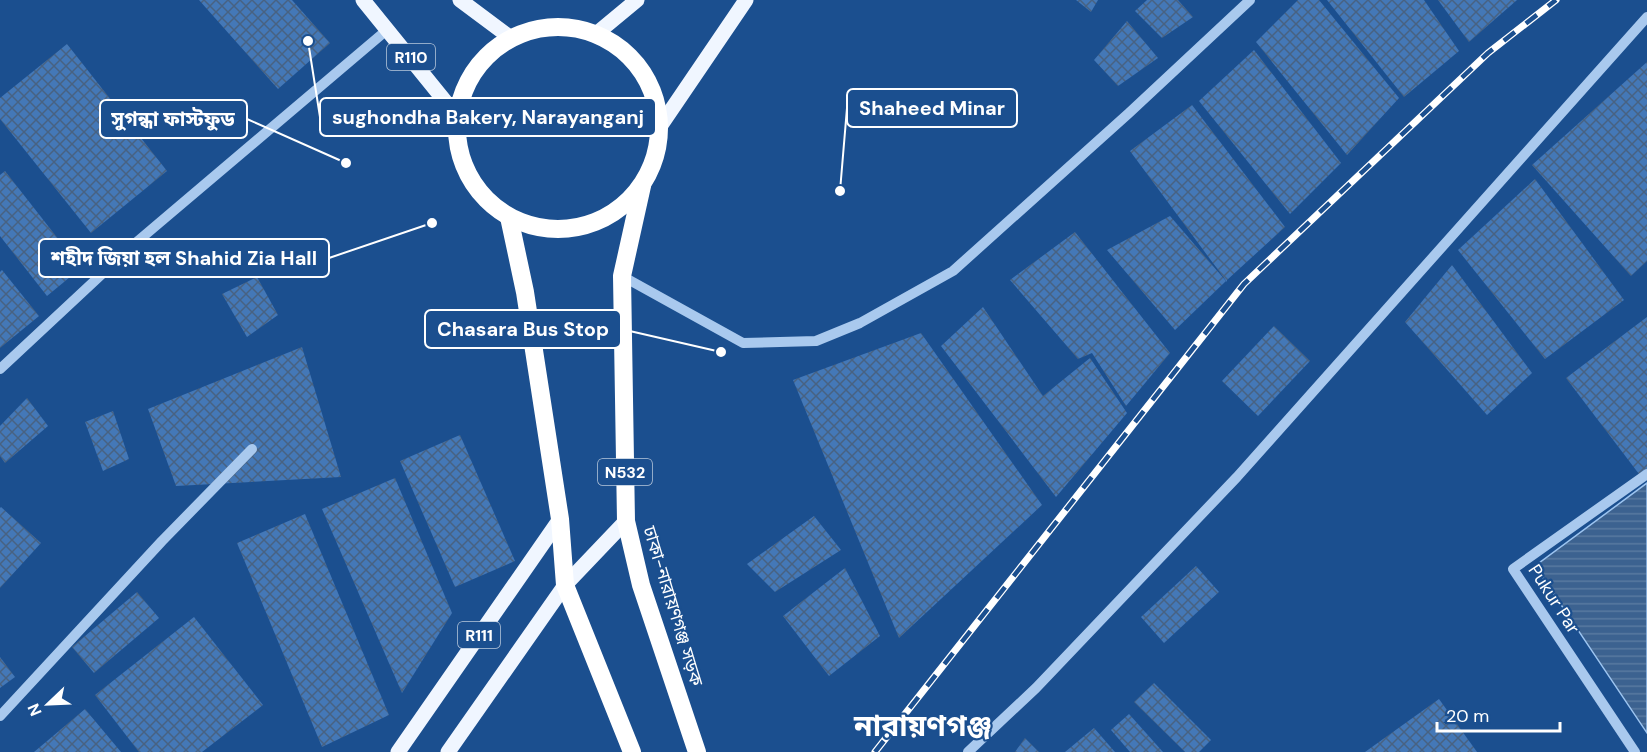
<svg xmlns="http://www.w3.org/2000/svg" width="1647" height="752" viewBox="0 0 1647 752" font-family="'DM Sans','Noto Sans Bengali',sans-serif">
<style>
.water{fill:url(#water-rules);stroke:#9cc4f0;stroke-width:1.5}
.building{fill:url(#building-cross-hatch)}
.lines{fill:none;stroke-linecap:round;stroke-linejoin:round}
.minor{stroke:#a9c9ee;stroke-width:10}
.major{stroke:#f0f6ff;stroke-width:15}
.highway{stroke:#fff;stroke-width:18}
.rail-casing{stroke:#fff;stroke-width:7}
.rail{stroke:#1b4f8f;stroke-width:4.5;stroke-dasharray:14;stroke-linecap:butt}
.labels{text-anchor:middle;stroke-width:4.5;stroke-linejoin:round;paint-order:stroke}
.shield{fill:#1b4f8f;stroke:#bbcadd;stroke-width:1.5}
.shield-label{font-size:16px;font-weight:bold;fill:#fff}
.street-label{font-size:18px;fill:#fff;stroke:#1b4f8f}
.town-label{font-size:30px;font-weight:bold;fill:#fff;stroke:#1b4f8f}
.leader{fill:none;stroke:#fff;stroke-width:2}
.callout-dot{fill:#fff;stroke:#1b4f8f;stroke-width:2}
.callout{fill:#1b4f8f;stroke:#fff;stroke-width:2}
.callout-label{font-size:20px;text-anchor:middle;font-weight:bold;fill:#fff}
</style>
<defs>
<pattern id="water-rules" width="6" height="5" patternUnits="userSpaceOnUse" patternTransform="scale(1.5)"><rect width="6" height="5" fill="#3c6290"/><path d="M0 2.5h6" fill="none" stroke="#597aa1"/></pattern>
<pattern id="building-cross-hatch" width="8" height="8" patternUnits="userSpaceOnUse" patternTransform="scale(1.5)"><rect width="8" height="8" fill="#4478b7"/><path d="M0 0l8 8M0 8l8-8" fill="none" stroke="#486282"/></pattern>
</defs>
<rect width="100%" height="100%" fill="#1b4f8f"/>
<polygon class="water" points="1647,483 1647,733 1535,566"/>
<g class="building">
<polygon points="199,0 292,0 330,43 278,89"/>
<polygon points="1076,0 1098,0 1091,12"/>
<polygon points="1147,0 1178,0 1193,17 1162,38 1135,11"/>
<polygon points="1298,0 1319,0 1399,98 1347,155 1256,42"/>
<polygon points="1327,0 1424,0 1459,51 1404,97"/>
<polygon points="1438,0 1517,0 1469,42"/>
<polygon points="1127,21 1158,58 1118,86 1094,60"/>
<polygon points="67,44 167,171 91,233 0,119 0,98"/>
<polygon points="1254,50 1341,163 1290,214 1199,101"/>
<polygon points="1647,62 1647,261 1631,276 1532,165"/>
<polygon points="1192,105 1285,227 1227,280 1227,282 1130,151"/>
<polygon points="5,171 81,268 47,296 0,236 0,175"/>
<polygon points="1535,179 1624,300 1545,359 1458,250"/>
<polygon points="1170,216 1226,281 1175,330 1107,250"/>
<polygon points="1075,232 1170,353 1126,406 1092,353 1078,359 1010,280"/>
<polygon points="1452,265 1532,373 1487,415 1405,322"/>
<polygon points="2,270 39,316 0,348 0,272"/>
<polygon points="257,277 278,315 247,337 222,294"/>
<polygon points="983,307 1043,396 1090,358 1127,413 1056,497 941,346"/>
<polygon points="1647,317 1647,469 1639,474 1566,378"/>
<polygon points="1274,326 1310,361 1258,416 1222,381"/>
<polygon points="921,333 1042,505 899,638 793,380"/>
<polygon points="302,347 341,477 176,486 148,409"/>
<polygon points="27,398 48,426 5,463 0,456 0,426"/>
<polygon points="113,411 129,459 103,471 85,422"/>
<polygon points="460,435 515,561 455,587 400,461"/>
<polygon points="395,478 452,613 402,693 322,509"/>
<polygon points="1,507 41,543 0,588 0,508"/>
<polygon points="305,514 389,715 322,747 237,543"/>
<polygon points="814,516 841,550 775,592 747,564"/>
<polygon points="1196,566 1219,592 1164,643 1141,617"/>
<polygon points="845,568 880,636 829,676 783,616"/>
<polygon points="137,592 159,618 94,673 72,647"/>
<polygon points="194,617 263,705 202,752 139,752 95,695"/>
<polygon points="0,657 15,677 0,688"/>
<polygon points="1154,683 1211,740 1199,752 1185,752 1134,702"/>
<polygon points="1439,699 1477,752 1365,752"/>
<polygon points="85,709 121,752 34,752"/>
<polygon points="1129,714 1163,752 1130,752 1111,730"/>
<polygon points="1094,728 1115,752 1065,752"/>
<polygon points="1025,738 1039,752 1015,752"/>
</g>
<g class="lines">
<g class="minor">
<polyline points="622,276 743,343 816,341 860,323 953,271 1129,113 1250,0"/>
<polyline points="0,369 132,246 388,29"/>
<polyline points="0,716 162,541 252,449"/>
<polyline points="968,752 1036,688 1237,477 1647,17"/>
<polyline points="1635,752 1513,569 1647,474"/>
</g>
<g class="major">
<polyline points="363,0 457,116"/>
<polyline points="460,0 511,38"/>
<polyline points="596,34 637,0"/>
<polyline points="659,128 746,0"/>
<polyline points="398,752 560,519"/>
<polyline points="448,752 565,585 626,521"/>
</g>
<g class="highway">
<circle cx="558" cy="128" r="101"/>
<polyline points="642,186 622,276 626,521 641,585 697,752"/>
<polyline points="509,217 525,292 560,519 565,585 632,752"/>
</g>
<g class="rail-casing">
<polyline id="rail" points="875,752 1244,284 1488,53 1556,0"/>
</g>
<use href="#rail" class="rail"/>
</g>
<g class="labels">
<g class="shield">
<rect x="387" y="44" width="48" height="26" rx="4.5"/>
<rect x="598" y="459" width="54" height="26" rx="4.5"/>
<rect x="458" y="622" width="42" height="26" rx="4.5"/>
</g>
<g class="shield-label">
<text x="411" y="63">R110</text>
<text x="625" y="478">N532</text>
<text x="479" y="641">R111</text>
</g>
<g class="street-label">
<text transform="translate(1554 599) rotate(57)" y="6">Pukur Par</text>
<text transform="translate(673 606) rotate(73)" y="6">ঢাকা-নারায়ণগঞ্জ সড়ক</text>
</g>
<g class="town-label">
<text x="923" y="736">নারায়ণগঞ্জ</text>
</g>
</g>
<path class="leader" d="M840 191L847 108M308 41L320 117M346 163L247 119M432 223L329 258M721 352L621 329"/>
<g class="callout-dot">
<circle cx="840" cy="191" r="6"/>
<circle cx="308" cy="41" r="6"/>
<circle cx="346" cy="163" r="6"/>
<circle cx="432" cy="223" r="6"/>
<circle cx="721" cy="352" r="6"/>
</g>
<g class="callout">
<rect x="847" y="89" width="170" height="38" rx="6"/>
<rect x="320" y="98" width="336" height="38" rx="6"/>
<rect x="100" y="100" width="147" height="38" rx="6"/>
<rect x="39" y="239" width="290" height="38" rx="6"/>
<rect x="425" y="310" width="196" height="38" rx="6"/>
</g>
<g class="callout-label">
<text x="932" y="115">Shaheed Minar</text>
<text x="488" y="124">sughondha Bakery, Narayanganj</text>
<text x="173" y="126">সুগন্ধা ফাস্টফুড</text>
<text x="184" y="265">শহীদ জিয়া হল Shahid Zia Hall</text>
<text x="523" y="336">Chasara Bus Stop</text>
</g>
<g transform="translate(48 704) rotate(247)" stroke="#1b4f8f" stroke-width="4.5" paint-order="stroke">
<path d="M0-4.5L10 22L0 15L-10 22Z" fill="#ffffff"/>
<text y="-9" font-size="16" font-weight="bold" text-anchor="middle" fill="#ffffff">N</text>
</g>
<path d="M1437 722v9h123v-9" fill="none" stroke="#ffffff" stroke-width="3"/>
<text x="1446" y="722" font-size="18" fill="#ffffff" stroke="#1b4f8f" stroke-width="4.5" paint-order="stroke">20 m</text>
</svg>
